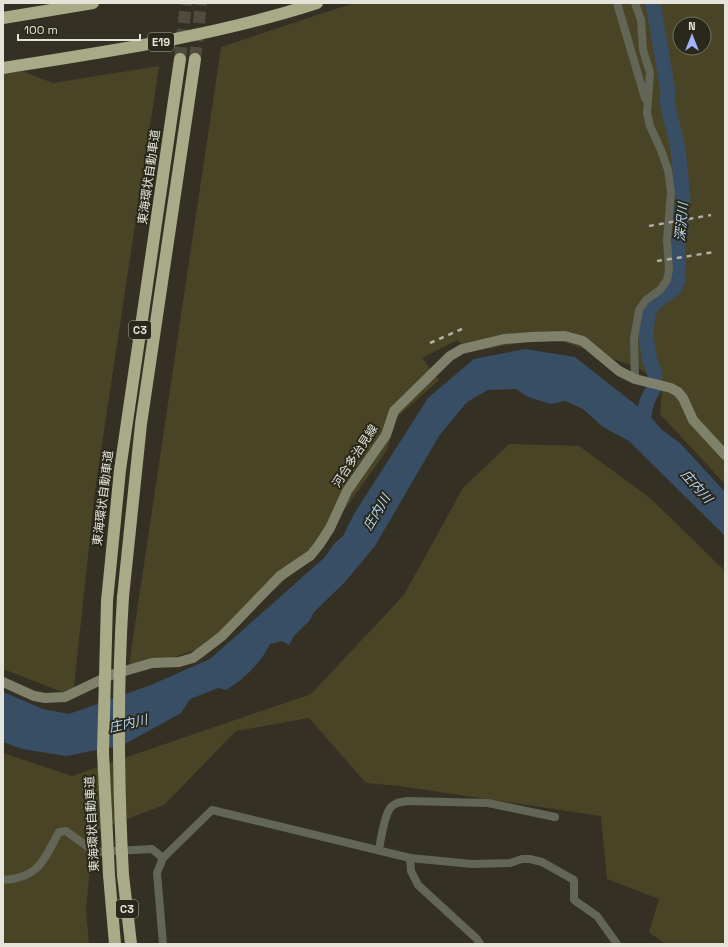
<svg xmlns="http://www.w3.org/2000/svg" width="728" height="947" viewBox="0 0 728 947" font-family="'Space Grotesk','Noto Sans JP',sans-serif">
<style>
.green{fill:#4a4426;fill-rule:evenodd}
.water{fill:#374e65}
.lines{fill:none;stroke-linecap:round;stroke-linejoin:round}
.river{stroke:#374e65;stroke-width:15}
.motorway-tunnel{stroke:#4f4c3f;stroke-width:12;stroke-dasharray:12 6;stroke-linecap:butt}
.minor{stroke:#636557;stroke-width:8}
.secondary{stroke:#7f816b;stroke-width:10}
.motorway{stroke:#a8aa88;stroke-width:12}
.rail{stroke:#b0aea4;stroke-width:2.5;stroke-dasharray:5 5;stroke-linecap:butt}
.motorway-bridge{stroke:#a8aa88;stroke-width:12}
.labels{text-anchor:middle;stroke-width:4;stroke-linejoin:round;paint-order:stroke}
.shield{fill:#2a281a;stroke:#adaca1;stroke-width:1}
.shield-label{font-size:11px;font-weight:bold;fill:#e5e4db}
.street-label{font-size:12px;fill:#e5e4db;stroke:#2a281a}
.water-label{font-size:13px;font-style:italic;fill:#b3d6f9;stroke:#2a281a}
</style>
<rect width="100%" height="100%" fill="#343124"/>
<g class="green">
<path d="M 354,3 L 725,3 L 725,484 L 660,414 L 663,382 L 634,366 L 550,337 L 471,352 L 457,340 L 422,358 L 439,380 L 397,417 L 387,450 L 311,557 L 214,644 L 128,672 L 221,47 ZM 680,24 L 704,24 L 704,48 L 680,48 Z"/>
<polygon points="3,64 53,83 159,66 95,491 73,696 3,669"/>
<polygon points="509,444 579,446 650,498 725,571 725,942 719,944 665,944 649,932 659,899 607,879 601,816 400,786 366,783 309,718 236,731 164,805 93,832 86,911 89,944 3,944 3,753 72,776 311,694 404,595 463,488"/>
</g>
<path class="water" d="M 525,349 L 575,357 L 650,416 L 661,429 L 680,443 L 725,492 L 725,536 L 629,441 L 603,427 L 583,409 L 565,401 L 551,404 L 528,397 L 516,389 L 488,390 L 467,402 L 439,436 L 375,546 L 345,582 L 314,612 L 310,620 L 294,636 L 289,645 L 282,641 L 270,644 C 261,663 244,679 226,690 L 218,688 L 190,699 L 181,713 L 123,745 L 66,756 L 22,749 L 3,742 L 3,692 L 43,709 L 69,714 L 151,685 L 210,659 L 324,558 L 334,544 L 343,536 L 354,514 L 428,398 L 474,359 Z"/>
<g class="lines">
<polyline class="river" points="634,424 644,415 647,401 654,388 655,374 650,361 646,337 648,312 656,302 675,288 678,280 678,245 681,233 681,211 683,201 678,148 667,103 668,91 653,3"/>
<g class="motorway-tunnel">
<polyline points="180,59 186,3"/>
<polyline points="195,59 201,3"/>
</g>
<g class="minor">
<polyline points="617,3 645,98"/>
<polyline points="635,379 634,339 639,310 646,300 660,290 667,280 669,270 667,240 671,192 668,170 661,150 650,126 647,113 650,73 643,50 641,20 635,3"/>
<path d="M 379,849 C 381,839 384,815 391,807 C 395,802 402,802 408,801 L 488,803 L 555,817"/>
<polyline points="410,858 411,871 418,885 477,939 480,944"/>
<path d="M 3,880 C 39,878 43,861 59,832 L 66,831 L 95,852 L 152,849 L 163,858"/>
<polyline points="163,944 157,873 163,858 212,810 410,858 472,864 510,863 522,859 530,859 542,862 574,880 574,900 597,916 617,944"/>
</g>
<polyline class="secondary" points="3,682 34,696 45,698 65,697 111,675 152,663 179,662 193,658 209,646 222,636 280,576 311,555 319,545 330,528 347,491 386,435 394,411 450,356 462,349 504,339 532,337 565,336 583,341 619,371 635,379 671,388 678,392 683,398 693,420 725,455"/>
<g class="motorway">
<polyline points="3,18 93,3"/>
<path d="M 3,68 C 109,51 215,36 317,3"/>
<polyline points="123,597 141,424 195,59"/>
<polyline points="107,601 120,470 180,59"/>
<polyline points="109,875 115,944"/>
<polyline points="123,875 131,944"/>
</g>
<g class="rail">
<polyline points="649,226 711,215"/>
<polyline points="657,261 715,252"/>
<polyline points="430,343 462,329"/>
</g>
<g class="motorway-bridge">
<path d="M 123,597 C 117,690 118,782 123,875"/>
<polyline points="107,601 103,752 109,875"/>
</g>
</g>
<g class="labels">
<g class="shield">
<rect x="148" y="33" width="26" height="18" rx="3"/>
<rect x="129" y="321" width="22" height="18" rx="3"/>
<rect x="116" y="900" width="22" height="18" rx="3"/>
</g>
<g class="shield-label">
<text x="161" y="46">E19</text>
<text x="140" y="334">C3</text>
<text x="127" y="913">C3</text>
</g>
<g class="street-label">
<text transform="translate(149 177) rotate(-82)" y="4">東海環状自動車道</text>
<text transform="translate(355 456) rotate(-57)" y="4">河合多治見線</text>
<text transform="translate(103 498) rotate(-83)" y="4">東海環状自動車道</text>
<text transform="translate(92 824) rotate(-93)" y="4">東海環状自動車道</text>
</g>
<g class="water-label">
<text transform="translate(681 222) rotate(-85)" y="5">深沢川</text>
<text transform="translate(697 486) rotate(48)" y="5">庄内川</text>
<text transform="translate(376 512) rotate(-59)" y="5">庄内川</text>
<text transform="translate(128 723) rotate(-13)" y="5">庄内川</text>
</g>
</g>
<rect width="728" height="947" fill="none" stroke="#e5e4db" stroke-width="8"/>
<g transform="translate(692 36)"><circle r="19" fill="#2a281a" stroke="#757367"/>
<path d="M0-3L7 15L0 10L-7 15Z" fill="#a2b2fd"/>
<text y="-6" font-size="11" font-weight="bold" text-anchor="middle" fill="#e5e4db">N</text>
</g>
<path d="M18 34v6h122v-6" fill="none" stroke="#e5e4db" stroke-width="2"/>
<text x="24" y="34" font-size="12" fill="#e5e4db" stroke="#2a281a" stroke-width="3" paint-order="stroke">100 m</text>
</svg>
